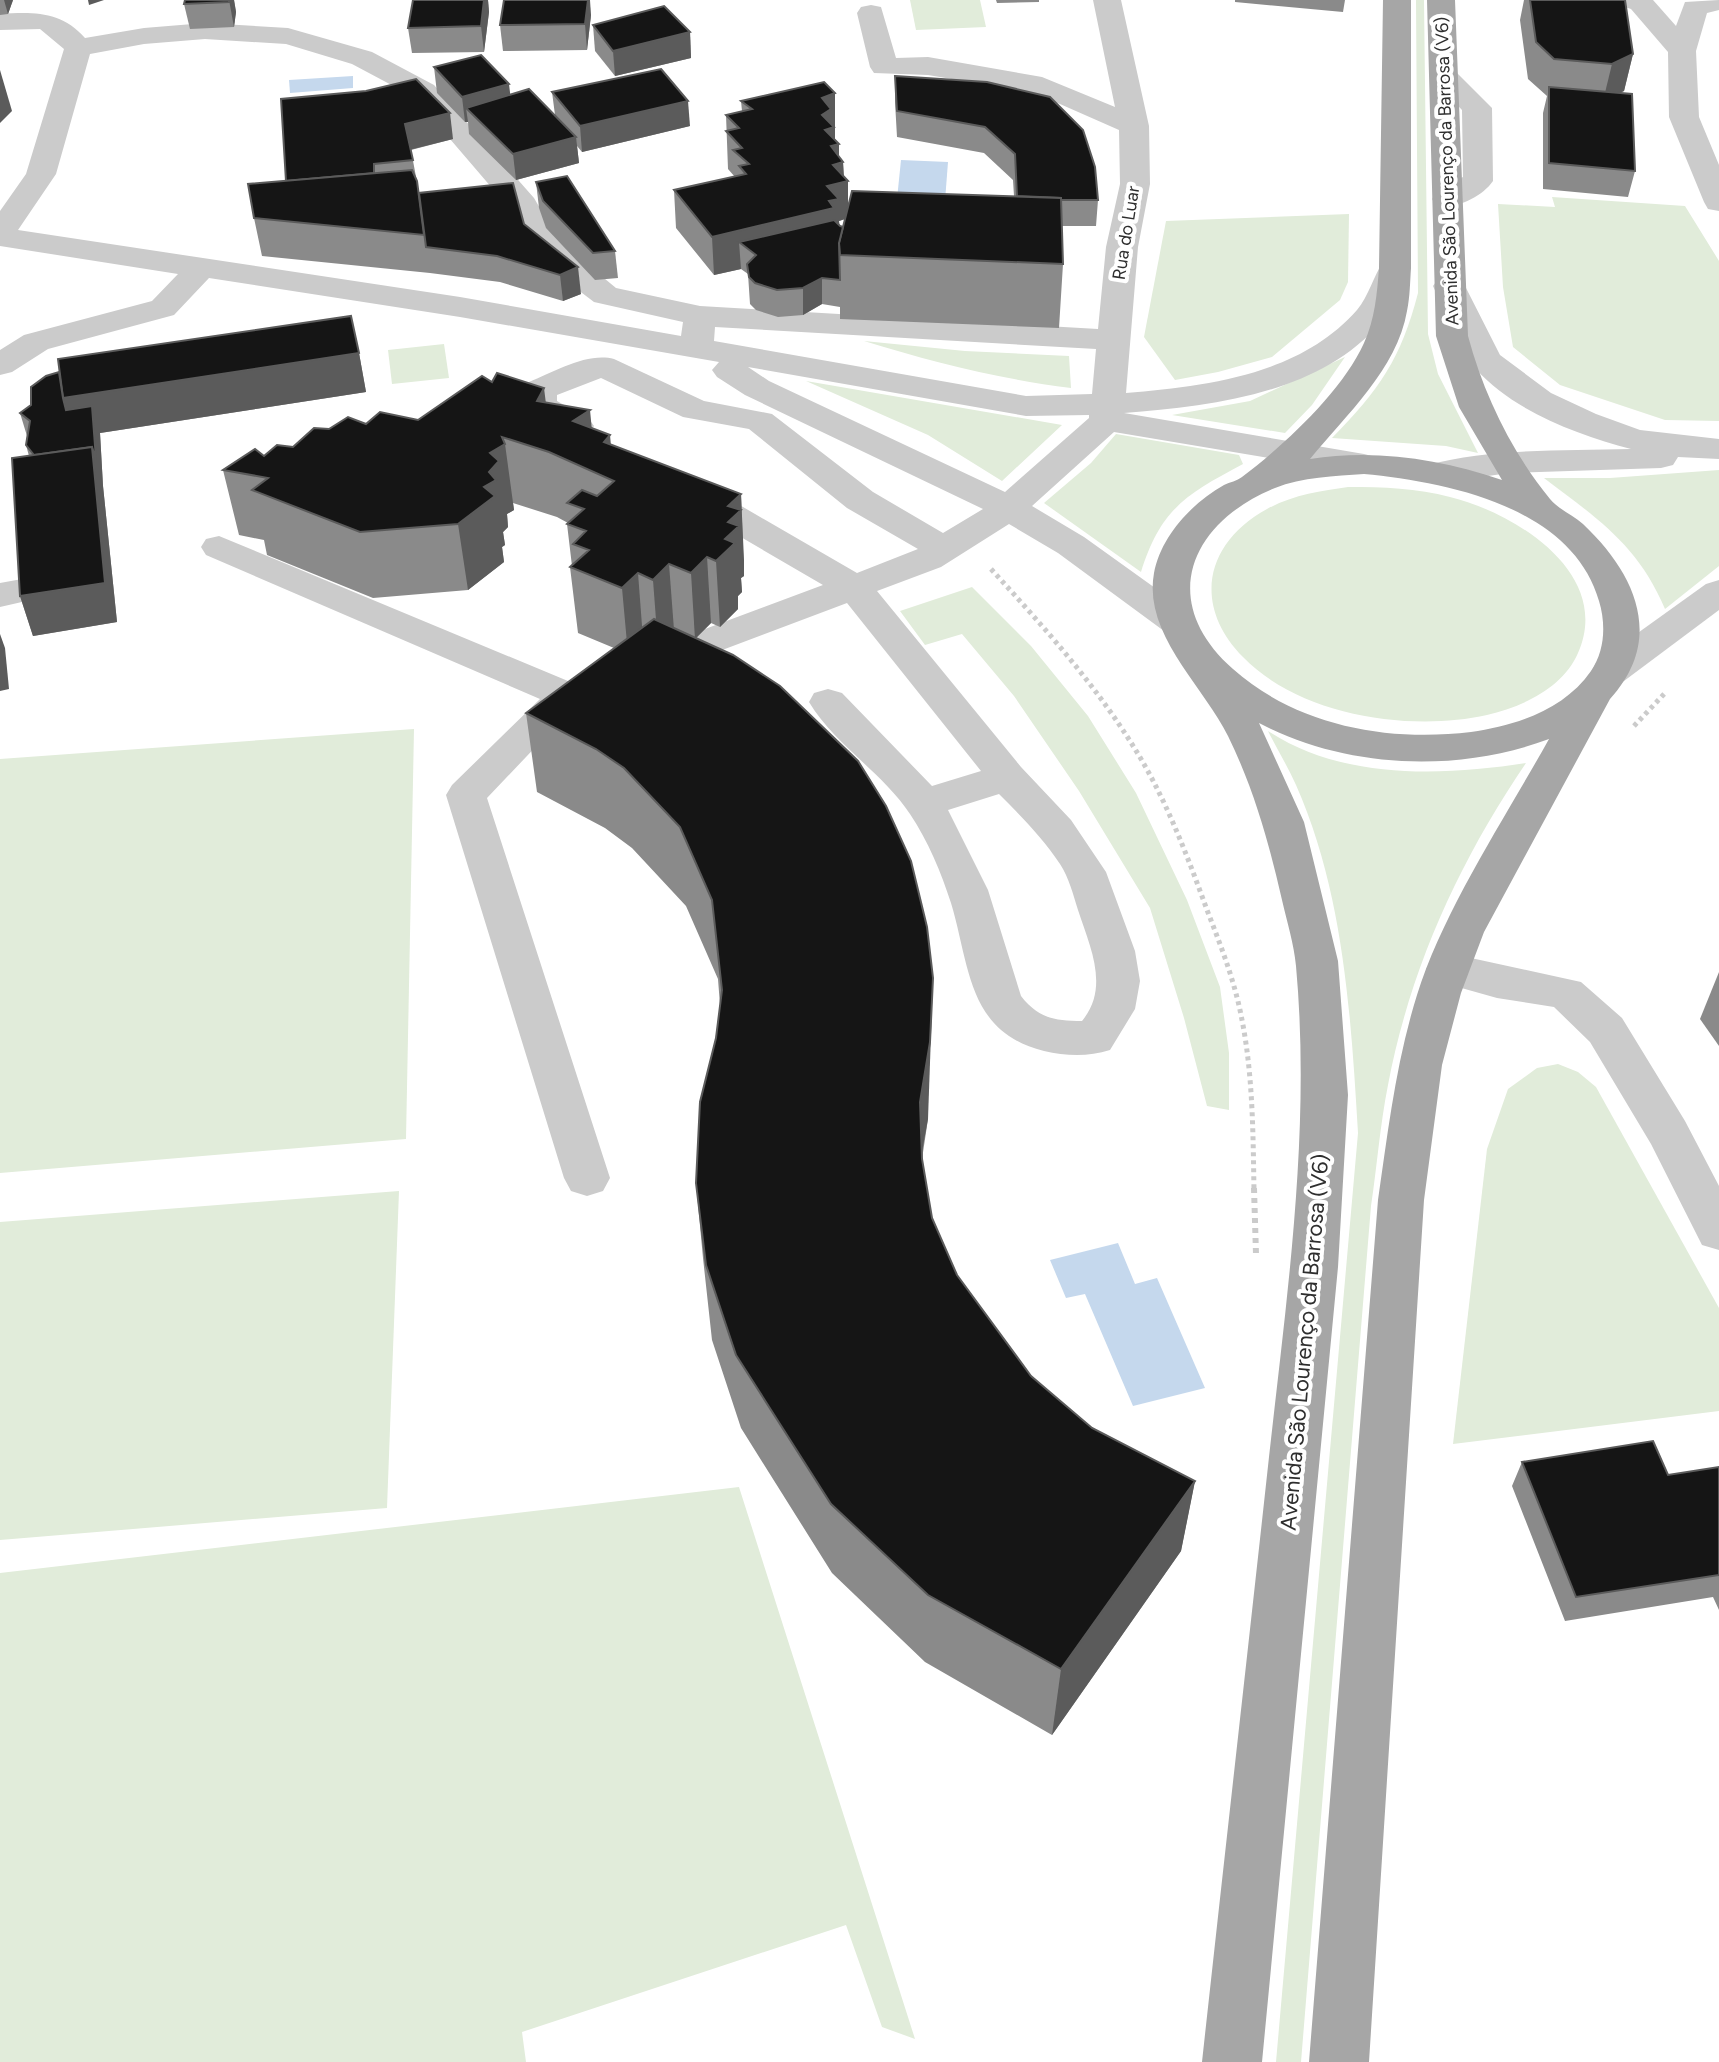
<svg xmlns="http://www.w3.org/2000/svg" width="1719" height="2062" viewBox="0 0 1719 2062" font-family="Figtree,sans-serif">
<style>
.green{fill:#e1ecda}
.water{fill:#c5d8ed}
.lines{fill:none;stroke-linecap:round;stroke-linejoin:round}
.path-far1{stroke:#cbcbcb;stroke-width:5;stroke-dasharray:4 4;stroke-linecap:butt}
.path{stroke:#cbcbcb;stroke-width:6;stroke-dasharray:5 5;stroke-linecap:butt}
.minor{fill:#cbcbcb;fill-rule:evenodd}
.major{fill:#a6a6a6;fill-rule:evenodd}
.wall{fill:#8a8a8a;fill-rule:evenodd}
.shaded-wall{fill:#5b5b5b}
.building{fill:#151515;stroke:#5b5b5b;stroke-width:2}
.labels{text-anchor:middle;stroke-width:8;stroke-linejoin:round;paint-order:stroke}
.far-street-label{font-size:18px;fill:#2e2e2e;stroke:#fff}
.street-label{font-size:22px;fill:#2e2e2e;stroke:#fff}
</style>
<rect width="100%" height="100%" fill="#fff"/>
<g class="green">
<polygon points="910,0 980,0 986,27 916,30"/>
<path d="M 1416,0 L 1424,0 L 1428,334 L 1438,374 L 1478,453 L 1446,446 L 1332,438 C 1379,390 1401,359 1418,293 Z"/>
<polygon points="1552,197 1685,206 1719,261 1719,421 1665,420 1560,385 1513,347 1503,287 1498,204 1555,207"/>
<polygon points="1349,214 1348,282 1340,300 1272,357 1218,372 1175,380 1144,337 1166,221"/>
<path d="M 864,341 L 965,351 L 1069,356 L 1071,388 C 1000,379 932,362 864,341 Z"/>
<polygon points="444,344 449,378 392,384 388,350"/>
<polygon points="1345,357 1312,405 1285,433 1172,415 1250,401"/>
<polygon points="806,381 1062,425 1002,481 928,435"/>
<path d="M 1116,434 L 1239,455 L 1243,464 C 1187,494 1161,508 1141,572 L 1044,503 L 1091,463 Z"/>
<path d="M 1719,470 L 1719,566 L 1665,609 C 1638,545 1598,519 1544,478 L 1610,478 Z"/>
<path d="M 1348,487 C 1383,487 1417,488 1450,497 C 1516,513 1613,574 1578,653 C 1563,688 1522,707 1487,715 C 1410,732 1300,716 1243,657 C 1192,605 1205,543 1267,509 C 1292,495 1321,491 1348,487 Z"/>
<polygon points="972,587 1031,646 1088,716 1136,793 1187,900 1220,987 1229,1053 1229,1110 1207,1106 1184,1018 1150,908 1079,791 1014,696 962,634 925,645 900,611"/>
<polygon points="414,729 406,1139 0,1173 0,759"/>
<path d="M 1268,731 C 1342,780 1442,776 1526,763 C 1460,860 1410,968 1388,1085 C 1380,1125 1377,1166 1371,1206 L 1301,2062 L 1276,2062 L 1358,1133 C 1351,1017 1344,893 1296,785 C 1288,767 1277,749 1268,731 Z"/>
<polygon points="1558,1064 1578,1072 1596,1087 1719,1308 1719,1411 1453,1444 1487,1149 1508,1089 1537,1068"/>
<polygon points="399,1191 387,1508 0,1540 0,1222"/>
<polygon points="739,1487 915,2039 882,2027 846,1925 522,2032 526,2062 0,2062 0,1573"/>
</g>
<g class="water">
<polygon points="353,76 353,88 290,93 289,80"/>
<polygon points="901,160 948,162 945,201 897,199"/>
<polygon points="1118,1243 1135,1284 1157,1278 1205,1388 1133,1406 1085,1294 1066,1298 1050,1260"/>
</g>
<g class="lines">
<g class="path-far1">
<path d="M 991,569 C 1043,626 1095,684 1135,749 C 1166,799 1187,855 1207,910 C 1221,946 1235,982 1242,1020 C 1253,1076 1253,1134 1254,1190"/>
<polyline points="1634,726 1665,693"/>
</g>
<polyline class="path" points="1254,1188 1256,1254"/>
<g class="minor">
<path d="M 1093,0 L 1121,0 L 1149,126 L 1150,184 L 1138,247 L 1126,393 C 1207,386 1300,375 1357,310 C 1369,296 1373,276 1384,261 L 1395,258 L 1406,261 L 1411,268 C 1402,286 1394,307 1381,322 C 1320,394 1212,406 1124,413 L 1364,454 L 1376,457 L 1381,464 L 1376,471 L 1364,474 L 1114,432 L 1032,506 L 1084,537 L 1190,613 L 1196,622 L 1190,631 L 1177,634 L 1164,631 L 1058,553 L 1009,524 L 941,567 L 877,591 L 1021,767 L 1071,820 L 1106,872 L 1135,951 L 1140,981 L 1135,1009 L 1110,1050 C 1088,1057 1066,1056 1044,1051 C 967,1032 970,966 951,903 C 941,872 928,841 910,814 C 883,773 835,745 809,702 L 814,693 L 828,689 L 842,693 L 932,786 L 981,771 L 847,603 L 664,672 L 651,675 L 638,672 L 632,663 L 638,654 L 823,585 L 679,501 L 674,493 L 679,485 L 692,482 L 705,485 L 857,573 L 918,549 L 847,508 L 749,429 L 683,417 L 601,378 L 557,395 L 557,401 L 589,419 L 594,426 L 589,433 C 568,439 535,423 522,405 L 524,389 L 529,382 C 554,372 587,352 614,359 L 704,401 L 772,414 L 873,492 L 943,533 L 983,509 L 745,395 L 717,377 L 712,370 L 719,362 L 460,317 L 209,278 L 174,315 L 48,349 L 12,372 L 0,375 L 0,350 L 24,335 L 152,301 L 178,274 L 0,246 L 0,211 L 26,174 L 64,49 L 40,29 L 0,30 L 0,14 C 34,12 61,11 85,38 L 144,28 L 205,23 L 288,28 L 372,52 L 434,85 L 534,198 L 559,241 L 616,288 L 700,306 L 1098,329 L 1106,247 L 1120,184 L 1119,130 L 1035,93 L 928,75 L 874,73 L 870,67 L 857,13 L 861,7 L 871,5 L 881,7 L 896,58 L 928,57 L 1042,77 L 1115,107 ZM 205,39 L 286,44 L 352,64 L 414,97 L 510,209 L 535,253 L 561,277 L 594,302 L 683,322 L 681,336 L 460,297 L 18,230 L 56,174 L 90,54 L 144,44 ZM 715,327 L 1096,349 L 1092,394 L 1026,396 L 714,341 ZM 748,367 L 1026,416 L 1089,415 L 1089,418 L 1005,492 L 769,381 ZM 999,794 C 1021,816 1043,838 1060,864 C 1069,878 1073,894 1078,910 C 1090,947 1110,987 1082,1021 C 1055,1021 1038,1018 1021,996 L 988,890 L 948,810 Z"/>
<polygon points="1618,0 1653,0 1676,26 1685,2 1719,0 1719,10 1707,13 1696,51 1699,117 1719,165 1719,211 1708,209 1704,202 1669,117 1668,52 1631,9 1622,6"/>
<path d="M 1443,66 L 1453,69 L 1492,108 L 1493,181 C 1482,197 1455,210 1436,206 L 1432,199 L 1436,192 L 1463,177 L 1462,110 L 1429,75 L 1433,69 Z"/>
<path d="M 1449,276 L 1460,279 L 1465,286 L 1500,355 L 1551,393 L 1596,414 L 1640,430 L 1719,439 L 1719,459 L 1678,457 L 1673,465 L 1661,468 L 1509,473 L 1439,483 L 1427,479 L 1421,472 L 1427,465 C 1492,448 1563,451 1631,449 C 1578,435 1513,411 1476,369 C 1456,346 1446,314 1433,286 L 1438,279 Z"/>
<polygon points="219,536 580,686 585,695 487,798 610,1178 603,1191 587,1196 571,1191 564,1178 446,795 452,785 540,699 206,555 201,547 206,539"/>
<polygon points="22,579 35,583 40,591 35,599 0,607 0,583"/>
<polygon points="1719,580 1719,610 1624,681 1610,685 1596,681 1591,672 1596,663 1706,584"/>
<polygon points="1448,953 1581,982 1622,1018 1685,1121 1719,1186 1719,1250 1702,1245 1651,1144 1590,1042 1554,1007 1497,998 1433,980 1426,969 1433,958"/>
</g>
<path class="major" d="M 1383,0 L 1411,0 L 1411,268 C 1410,282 1410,297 1407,311 C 1397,369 1346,415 1310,459 C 1375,449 1440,459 1502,480 L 1459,407 L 1436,336 L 1427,0 L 1455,0 L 1468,336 C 1484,395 1511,451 1550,499 C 1558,509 1573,515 1583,524 C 1636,574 1665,639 1610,699 L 1484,932 L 1461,993 L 1442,1065 L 1424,1200 L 1369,2062 L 1309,2062 L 1378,1200 C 1388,1131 1396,1062 1417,995 C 1443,911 1505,818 1549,739 C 1458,773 1346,769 1259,723 L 1304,822 L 1338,961 L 1348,1095 L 1338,1267 L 1262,2062 L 1202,2062 C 1224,1860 1247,1659 1269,1457 C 1287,1294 1311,1130 1296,966 C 1294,944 1287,922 1282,900 C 1269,843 1254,789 1228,736 C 1203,685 1143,634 1154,573 C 1161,536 1192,503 1224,485 C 1230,482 1237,481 1242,477 C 1283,446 1342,392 1364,343 C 1375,319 1377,294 1379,268 ZM 1364,474 C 1448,482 1572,507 1599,601 C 1606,624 1605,651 1591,671 C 1564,710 1515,726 1471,732 C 1388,742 1297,726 1233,669 C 1157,602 1189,523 1275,488 C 1302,477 1335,476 1364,474 Z"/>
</g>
<g class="wall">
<polygon points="0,0 13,0 8,14 0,15"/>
<polygon points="185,0 234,0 236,12 234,27 190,29 184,4"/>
<polygon points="413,0 488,0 489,12 484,52 412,53 408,28"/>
<polygon points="996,0 1039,0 1039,2 997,3"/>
<polygon points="1235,0 1345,0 1343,12 1235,2"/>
<polygon points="1524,0 1625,0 1633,54 1624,91 1619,93 1635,171 1628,197 1543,189 1543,113 1547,96 1528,79 1520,20"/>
<polygon points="591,15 587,50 503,51 500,25"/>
<polygon points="593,25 690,32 691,58 615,76 595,51"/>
<polygon points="434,67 510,94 555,115 552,92 690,126 582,152 577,146 579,163 516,180 469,134 468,122 465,122 437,93"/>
<path d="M 895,76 L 987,82 L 1098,200 L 1096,226 L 1062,226 L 1063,264 L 1059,328 L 840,319 L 840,307 L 822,304 L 803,315 L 778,317 L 756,310 L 750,304 L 748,274 L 741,269 L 714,275 L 676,228 L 674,190 L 735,177 L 728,169 L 726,115 L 742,111 L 741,101 L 835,93 L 835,139 L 839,144 L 839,157 L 843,162 L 844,176 L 848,181 L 848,205 L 1014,196 L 1013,180 L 984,153 L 897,137 L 895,102 ZM 845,219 L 843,227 L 840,226 L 839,221 Z"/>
<polygon points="366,91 453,139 411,150 419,193 524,224 581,294 563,301 500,282 430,273 262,256 254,218 286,181"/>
<polygon points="536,182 615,251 618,278 595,280 546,228 539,208"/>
<polygon points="359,353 366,392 100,433 103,486 117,622 33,636 20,596 29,456 26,445 27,436 20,413"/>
<polygon points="492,382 546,403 592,428 611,445 741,494 744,576 741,578 742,592 738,596 738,609 720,627 711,623 696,638 928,1119 922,1159 932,1218 957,1275 1031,1376 1092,1428 1195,1481 1181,1551 1052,1735 925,1662 832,1573 741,1428 712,1340 703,1258 696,1183 720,1005 718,979 686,906 632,848 605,828 537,792 526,713 614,648 578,633 570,567 572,566 567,524 568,523 557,517 513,503 514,510 507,514 508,527 503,532 505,545 502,547 504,562 468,590 373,598 267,555 264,540 239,535 223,470 293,447 329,429 366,424 418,420"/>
<polygon points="1719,972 1719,1046 1700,1019"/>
<polygon points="1522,1462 1668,1475 1719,1467 1719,1610 1713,1597 1565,1621 1512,1486"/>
</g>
<g class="shaded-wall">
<polygon points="4,0 13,0 8,14"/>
<polygon points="88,0 104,0 89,5"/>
<polygon points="229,0 234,0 236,12 234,27"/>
<polygon points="484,0 488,0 489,12 484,52 481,26"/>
<polygon points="588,0 590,0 591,15 587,50 585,24"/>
<polygon points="690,32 691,58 615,76 613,51"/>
<polygon points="1633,54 1624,91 1603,101 1612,64"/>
<polygon points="0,70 12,111 0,123"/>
<polygon points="509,84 512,109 466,108 468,122 465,122 462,97"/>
<polygon points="835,93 835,145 839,144 839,163 843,162 844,182 848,181 848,218 839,221 839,237 756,255 739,242 741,269 714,275 712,237 825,167 822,98"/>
<polygon points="688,101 690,126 582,152 580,126"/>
<polygon points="450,113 453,139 409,150 405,124"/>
<polygon points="576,137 579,163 516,180 513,154"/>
<polygon points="578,267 581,294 563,301 560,275"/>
<polygon points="822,278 822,304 803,315 803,288"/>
<polygon points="359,353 366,392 100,433 103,486 117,622 33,636 20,596 92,447 94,434 74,437 63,398"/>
<polygon points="544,388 552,453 537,401"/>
<polygon points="590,410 596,474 573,421"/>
<polygon points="610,435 616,500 614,481 604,442"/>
<polygon points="505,444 514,510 507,514 508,527 503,532 505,545 502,547 504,562 468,590 458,524 484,487 489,472 490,453"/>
<polygon points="741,494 744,560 744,576 741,578 742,592 738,596 738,609 720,627 716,561 725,539 728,506"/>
<polygon points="707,557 711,623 695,639 691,573"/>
<polygon points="669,564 674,630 658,646 653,580"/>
<polygon points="638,573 643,639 628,654 622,588"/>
<polygon points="0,634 5,648 9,689 0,691"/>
<polygon points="933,978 928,1119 917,1179 920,1102"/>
<polygon points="1195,1481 1181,1551 1052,1735 1061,1669"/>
</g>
<g class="building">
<polygon points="185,0 229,0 229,2 184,4"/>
<polygon points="413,0 484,0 481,26 408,28"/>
<polygon points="504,0 588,0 585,24 500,25"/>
<polygon points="1530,0 1625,0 1633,54 1612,64 1554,59 1536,42"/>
<polygon points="664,6 690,32 613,51 593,25"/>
<polygon points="481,55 509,84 462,97 434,67"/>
<polygon points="661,69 688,101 580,126 552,92"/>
<polygon points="895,76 987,82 1050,97 1083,130 1095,167 1098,200 1061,200 1061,198 1017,196 1015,154 985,127 897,111"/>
<polygon points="416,79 450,113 405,124 413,160 374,164 374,173 286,181 281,99 366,91"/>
<polygon points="824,82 835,93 822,98 831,109 822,115 834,127 825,130 839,144 831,146 843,162 833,165 848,181 827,186 839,199 829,201 834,208 712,237 674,190 746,174 739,166 749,164 733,150 742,148 726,131 739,128 726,115 752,109 741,101"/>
<polygon points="1549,87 1632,94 1635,171 1549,163"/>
<polygon points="529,89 576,137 513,154 466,108"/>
<polygon points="412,170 417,181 424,235 254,218 248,184"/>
<polygon points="567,176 615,251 593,253 543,201 536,182"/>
<polygon points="513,183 524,224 578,267 560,275 497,256 426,247 419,193"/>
<polygon points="852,191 1061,198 1063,264 840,255 839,243"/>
<polygon points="834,220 840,226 843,227 839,243 840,280 822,278 803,288 777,290 755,283 749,277 747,264 756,255 739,242"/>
<polygon points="351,316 359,353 63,398 58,359"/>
<polygon points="59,372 63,398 66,410 92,406 96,459 92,447 34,455 26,445 30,421 20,413 31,405 31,387 46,376"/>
<polygon points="497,373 544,388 537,401 590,410 573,421 610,435 604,442 741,494 728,506 741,510 728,522 739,526 725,539 735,543 716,561 707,557 691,573 669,564 653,580 638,573 622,588 570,567 589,550 573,544 586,531 567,524 584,509 567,503 582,490 597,496 614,481 549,452 502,437 505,444 490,453 499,461 489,472 496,480 484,487 495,496 458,524 360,532 252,490 268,478 223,470 255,449 264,456 277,445 293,447 314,428 329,429 348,417 366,424 380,412 418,420 482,376 492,382"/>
<polygon points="92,447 105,583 20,596 12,458"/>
<polygon points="654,619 733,655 780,686 858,761 886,806 911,861 927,927 933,978 930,1042 920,1102 922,1159 932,1218 957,1275 1031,1376 1092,1428 1195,1481 1061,1669 928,1595 831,1504 736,1355 706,1265 696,1183 700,1102 716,1038 722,990 712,900 680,827 624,768 596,749 526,713"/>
<polygon points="1653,1441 1668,1475 1719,1467 1719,1575 1576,1597 1522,1462"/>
</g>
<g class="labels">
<g class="far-street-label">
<text transform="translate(1447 171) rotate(-92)" y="6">Avenida São Lourenço da Barrosa (V6)</text>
<text transform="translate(1126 233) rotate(-81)" y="6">Rua do Luar</text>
</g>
<g class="street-label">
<text transform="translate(1304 1342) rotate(-85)" y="8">Avenida São Lourenço da Barrosa (V6)</text>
</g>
</g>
</svg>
